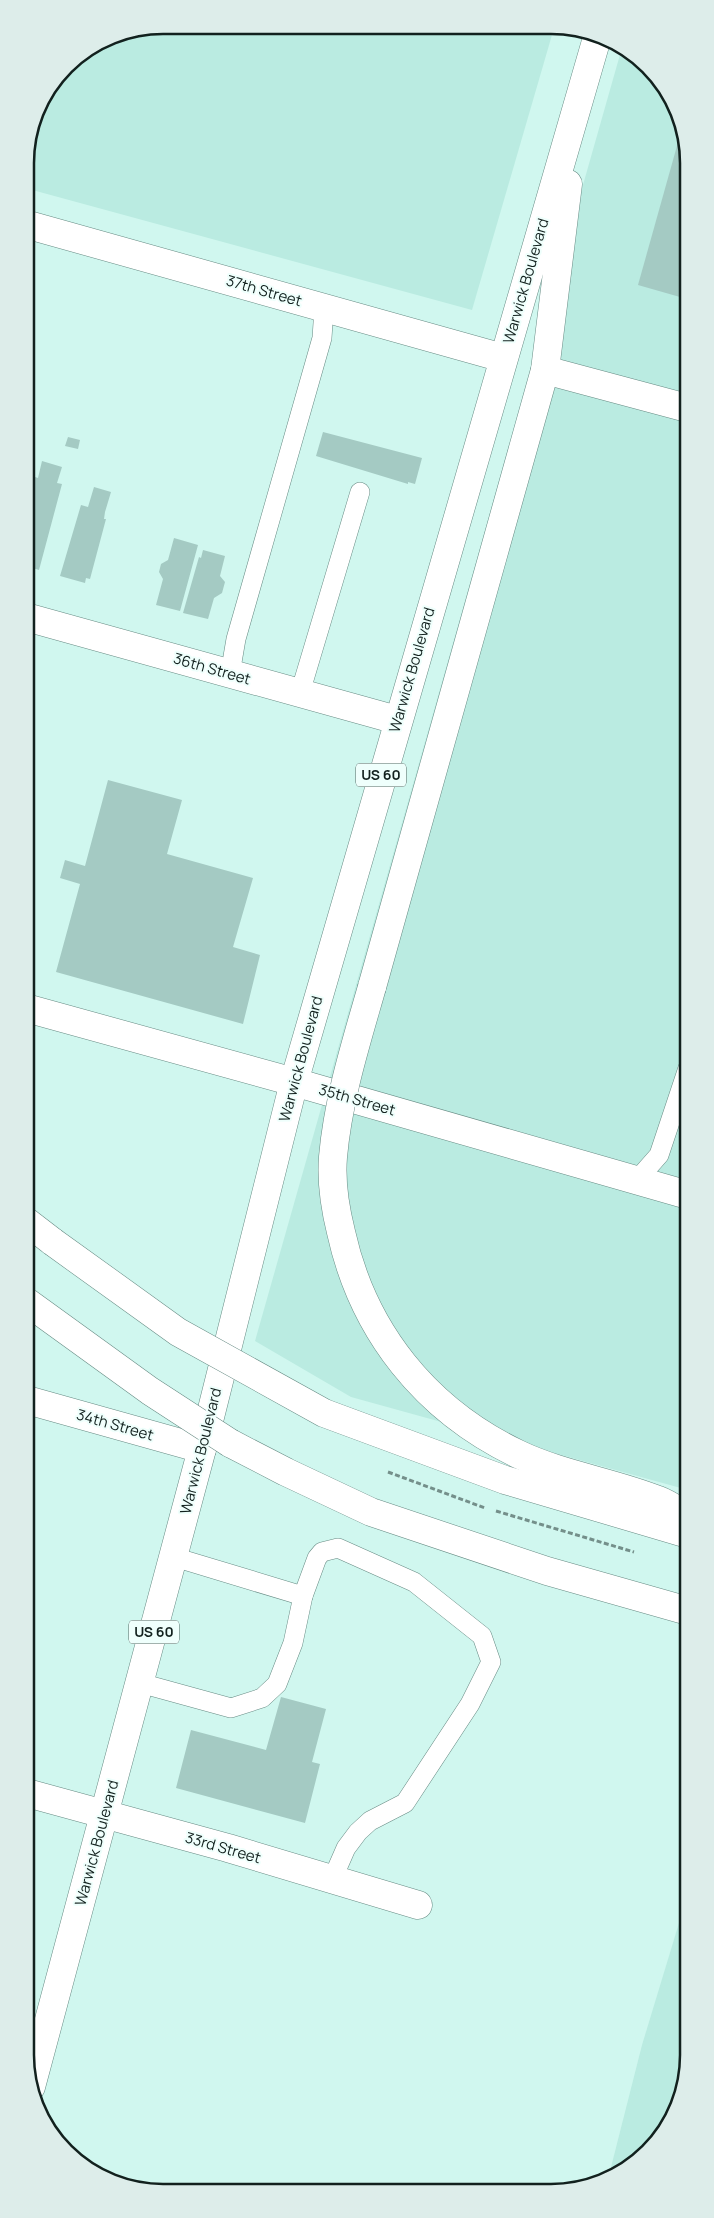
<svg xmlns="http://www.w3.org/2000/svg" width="714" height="2218" viewBox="0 0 714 2218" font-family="Manrope,sans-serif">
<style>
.built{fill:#baebe1}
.building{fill:#a4cac3}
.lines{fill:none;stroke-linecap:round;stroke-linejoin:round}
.service-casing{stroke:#678b84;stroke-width:20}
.minor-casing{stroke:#678b84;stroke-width:29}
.primary-casing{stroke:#678b84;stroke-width:29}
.service{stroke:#fff;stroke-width:19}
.minor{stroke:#fff;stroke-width:28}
.primary{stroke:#fff;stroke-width:28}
.primary-bridge-casing{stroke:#678b84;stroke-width:29;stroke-linecap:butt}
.path-bridge{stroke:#748f8a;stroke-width:3;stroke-dasharray:5 2.5;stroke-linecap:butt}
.primary-bridge{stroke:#fff;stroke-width:28}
.labels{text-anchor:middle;stroke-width:4;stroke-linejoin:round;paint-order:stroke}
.shield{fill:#effffc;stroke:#546461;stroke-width:1}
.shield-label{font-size:14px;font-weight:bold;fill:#12211e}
.street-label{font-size:15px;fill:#12211e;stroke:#effffc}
.rim{fill:none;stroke:#12211e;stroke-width:2.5}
</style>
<rect width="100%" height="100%" fill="#d0f7ef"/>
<g class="built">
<polygon points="163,25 554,28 472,310 25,188 25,154 39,102 72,59 110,35"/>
<polygon points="621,51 649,66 686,136 688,1490 351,1397 255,1341"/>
<polygon points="689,1890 689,2064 679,2108 655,2146 620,2175 608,2179 642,2045"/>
</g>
<g class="building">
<polygon points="682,128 686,136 687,299 638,285"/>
<polygon points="323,432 422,458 415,484 408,482 408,484 316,456"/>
<polygon points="68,437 80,440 78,449 65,446"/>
<polygon points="42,461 62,467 57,483 62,484 39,570 26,566 26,511 35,477 38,478"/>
<polygon points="94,487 111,492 105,512 104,519 106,519 90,579 86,578 85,583 60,576 81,505 88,507"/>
<polygon points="174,538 198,545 180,611 156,605 163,579 159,572 161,564 168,560"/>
<polygon points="203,550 225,556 220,576 225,582 222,593 214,598 208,619 183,613 199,557 201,558"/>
<polygon points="108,780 182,800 167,854 253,878 233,947 260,955 243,1024 56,972 80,884 60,878 65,860 85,866"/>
<polygon points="281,1697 326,1709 312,1762 320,1764 305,1823 176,1788 191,1730 266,1750"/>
</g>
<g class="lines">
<g class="service-casing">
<g id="service">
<polyline points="230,674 236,639 322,338 324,308"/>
<polyline points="300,693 360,492"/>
<polyline points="637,1180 659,1155 688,1068"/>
<polyline points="303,1596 317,1558 322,1552 338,1548 414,1582 482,1636 491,1662 470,1704 405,1803 370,1821 358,1832 346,1848 332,1880"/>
<polyline points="140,1683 231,1708 262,1698 277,1684 293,1643 303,1596 174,1557"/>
</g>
</g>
<g class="minor-casing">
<g id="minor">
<polyline points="25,224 503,358"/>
<polyline points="545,370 687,408"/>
<polyline points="26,617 397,720"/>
<polyline points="294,1082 688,1195"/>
<polyline points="27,1793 228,1848 418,1905"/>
</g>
</g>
<g class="primary-casing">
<g id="primary">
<polyline points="372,987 545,370 568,184"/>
<polyline points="26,1008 294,1082"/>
<polyline points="27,1222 53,1242"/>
<polyline points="27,1400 202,1449"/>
<polyline points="230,1443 286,1472 371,1512 547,1571 688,1611"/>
<polyline points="31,2087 202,1449 294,1082 597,38"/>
</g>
</g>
<use href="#service" class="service"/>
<use href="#minor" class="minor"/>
<use href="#primary" class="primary"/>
<g class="primary-bridge-casing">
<g id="primary-bridge">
<path d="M 372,987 C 356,1043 338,1099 333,1157 C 331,1182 335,1208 341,1232 C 363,1332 426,1410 518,1454 C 562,1475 613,1482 658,1500 C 669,1504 678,1511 688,1517"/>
<polyline points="53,1242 178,1332 324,1413 505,1480 688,1534"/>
<polyline points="27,1302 150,1391 230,1443"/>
</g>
</g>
<g class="path-bridge">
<polyline points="388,1472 485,1508"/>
<polyline points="496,1511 634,1552"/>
</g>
<use href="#primary-bridge" class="primary-bridge"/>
</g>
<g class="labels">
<g class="shield">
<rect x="356" y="763.5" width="50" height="23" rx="4"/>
<rect x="129" y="1620.5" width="50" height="23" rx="4"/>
</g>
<g class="shield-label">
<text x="381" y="780">US 60</text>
<text x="154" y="1637">US 60</text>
</g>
<g class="street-label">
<text transform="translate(526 281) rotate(-74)" y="5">Warwick Boulevard</text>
<text transform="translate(264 291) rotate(16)" y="5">37th Street</text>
<text transform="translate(212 669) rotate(16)" y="5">36th Street</text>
<text transform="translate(412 670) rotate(-74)" y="5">Warwick Boulevard</text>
<text transform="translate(301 1059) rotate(-75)" y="5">Warwick Boulevard</text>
<text transform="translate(357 1100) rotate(16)" y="5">35th Street</text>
<text transform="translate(115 1425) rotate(16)" y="5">34th Street</text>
<text transform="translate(201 1451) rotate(-76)" y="5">Warwick Boulevard</text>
<text transform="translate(97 1843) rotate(-75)" y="5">Warwick Boulevard</text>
<text transform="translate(223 1848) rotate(16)" y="5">33rd Street</text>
</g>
</g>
<path d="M0 0H714V2218H0ZM163 34H551A129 129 0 0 1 680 163V2055A129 129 0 0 1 551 2184H163A129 129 0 0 1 34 2055V163A129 129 0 0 1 163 34Z" fill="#ddedea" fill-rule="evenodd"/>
<path class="rim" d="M163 34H551A129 129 0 0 1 680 163V2055A129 129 0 0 1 551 2184H163A129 129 0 0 1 34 2055V163A129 129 0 0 1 163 34Z"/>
</svg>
